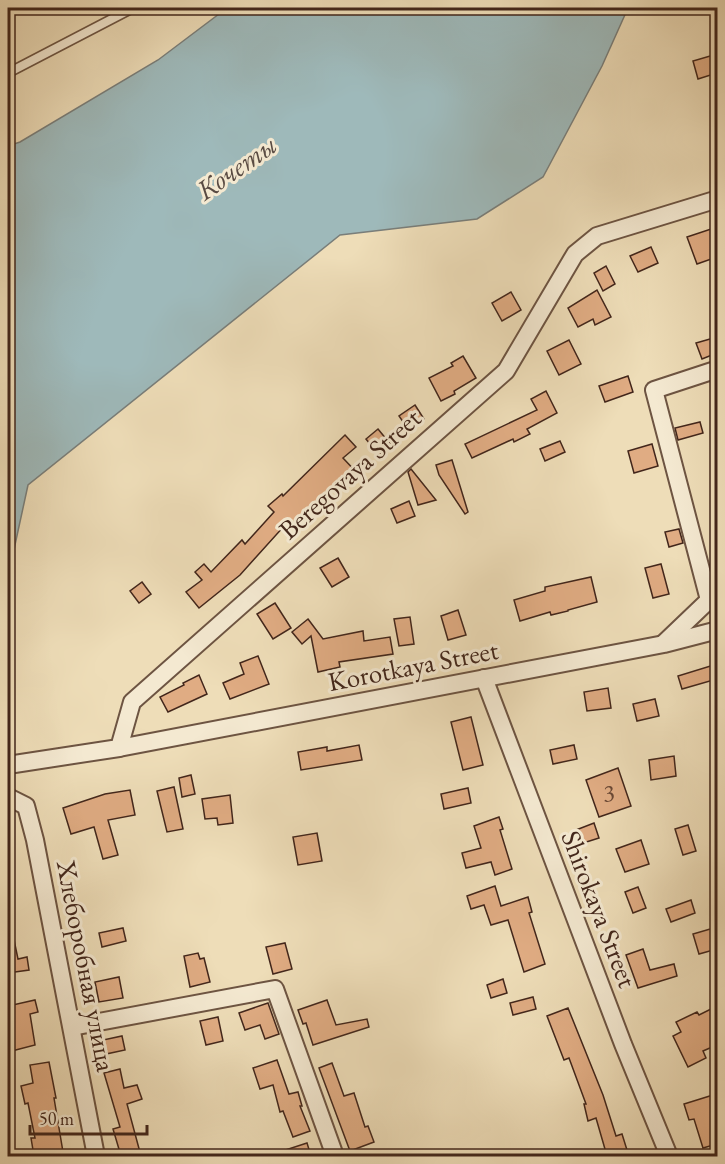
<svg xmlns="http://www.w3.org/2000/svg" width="725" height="1164" viewBox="0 0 725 1164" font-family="'EB Garamond',serif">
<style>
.water{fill:#9eb9ba;stroke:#797e7a;stroke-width:1.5}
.building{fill:#e0ac83;stroke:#42261b;stroke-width:1.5}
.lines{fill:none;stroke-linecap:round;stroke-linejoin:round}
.service-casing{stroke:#6d5442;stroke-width:11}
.minor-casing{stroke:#6d5442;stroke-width:20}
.service{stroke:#f4e9d1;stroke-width:8}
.minor{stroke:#f4e9d1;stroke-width:16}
.labels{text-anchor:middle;stroke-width:6;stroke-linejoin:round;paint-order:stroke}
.number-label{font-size:24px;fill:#6a4835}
.street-label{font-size:27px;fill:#42261b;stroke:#f4e9d1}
.water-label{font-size:28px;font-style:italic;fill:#594b43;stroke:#f4e9d1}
</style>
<rect width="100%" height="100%" fill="#eeddb8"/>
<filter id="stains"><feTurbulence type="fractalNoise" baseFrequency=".00333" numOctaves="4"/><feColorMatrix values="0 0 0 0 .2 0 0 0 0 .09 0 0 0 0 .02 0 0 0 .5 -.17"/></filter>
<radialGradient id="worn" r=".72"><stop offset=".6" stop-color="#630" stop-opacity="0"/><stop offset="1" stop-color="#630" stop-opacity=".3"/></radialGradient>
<polygon class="water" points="227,8 628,8 602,66 543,177 477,219 340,235 28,485 10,568 8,570 8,146 20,142 158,60"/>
<g class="building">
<polygon points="717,54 717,73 698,79 693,61"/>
<polygon points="717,227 717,257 697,264 687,237"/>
<polygon points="651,247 658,263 638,272 630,256"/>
<polygon points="606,266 615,284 603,291 594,273"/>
<polygon points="597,290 611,317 595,325 593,319 578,327 568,308"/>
<polygon points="511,292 521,310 502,321 492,303"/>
<polygon points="717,337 717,353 702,359 696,343"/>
<polygon points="569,340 581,364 559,375 547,351"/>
<polygon points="463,356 476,378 454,391 455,394 441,401 429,378 453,366 451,363"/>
<polygon points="628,376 633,392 605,402 599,386"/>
<polygon points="546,391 557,413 527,429 530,434 514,442 513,439 472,458 465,444 537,410 531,399"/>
<polygon points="415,405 424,419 408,429 399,416"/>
<polygon points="700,422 703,433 678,440 675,428"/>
<polygon points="378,429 391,445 379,455 366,439"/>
<polygon points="345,435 356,447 343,458 359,475 347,485 341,478 288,528 285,525 240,575 199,608 186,592 202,580 195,572 204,564 211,572 242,540 245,544 274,512 268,506 282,494 283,496"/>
<polygon points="560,441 565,452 545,461 540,449"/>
<polygon points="652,444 658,466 634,473 628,451"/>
<polygon points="452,460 468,512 465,514 439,475 436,465"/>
<polygon points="411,469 436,500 418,505 408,472"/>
<polygon points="409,501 415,516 397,523 391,509"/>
<polygon points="679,529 683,543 669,547 665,532"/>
<polygon points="338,558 349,577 332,587 320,568"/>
<polygon points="661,564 669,594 653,598 645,568"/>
<polygon points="591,577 597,602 568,610 568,611 551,615 550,612 520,621 514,600 545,591 545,587"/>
<polygon points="142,582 151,594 139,603 130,591"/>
<polygon points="275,603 291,628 273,639 257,614"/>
<polygon points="458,610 466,635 448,640 441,616"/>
<polygon points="410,617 414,644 399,646 394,619"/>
<polygon points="308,619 323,639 363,631 364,641 390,637 393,654 339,662 340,667 318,672 311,636 302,644 292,632"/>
<polygon points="258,656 269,684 230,699 223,683 244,674 240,663"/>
<polygon points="717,664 717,679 682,689 678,676"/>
<polygon points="199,675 207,694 168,712 160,697 184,685 183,683"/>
<polygon points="608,688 611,708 587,711 584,692"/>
<polygon points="655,699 659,716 637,721 633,704"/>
<polygon points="471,717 483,765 463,770 451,722"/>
<polygon points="359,745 362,760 301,770 298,752 327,747 327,751"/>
<polygon points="574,745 577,759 553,764 550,750"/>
<polygon points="674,756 676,776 651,780 649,760"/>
<polygon points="618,768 631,806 599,817 586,780"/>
<polygon points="191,775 195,794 182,797 179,778"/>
<polygon points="174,787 183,829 167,832 157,791"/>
<polygon points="468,788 471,803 444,809 441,794"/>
<polygon points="130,790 135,815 108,820 118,855 103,859 94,827 71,834 63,808 105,794"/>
<polygon points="230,795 233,823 218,825 217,818 205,819 202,799"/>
<polygon points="499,817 503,829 500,830 512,869 495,875 491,862 466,868 462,853 481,848 474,826"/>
<polygon points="594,823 599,838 580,844 576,830"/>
<polygon points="688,825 696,851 683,855 675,829"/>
<polygon points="317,833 322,861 298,865 293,837"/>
<polygon points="641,840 649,864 625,872 616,849"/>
<polygon points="495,886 501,906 528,897 532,912 529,913 545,964 524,972 508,920 491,925 484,905 471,909 467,896"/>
<polygon points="638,887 646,908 633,913 625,892"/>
<polygon points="691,900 695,913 671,922 666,909"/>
<polygon points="717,927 717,949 699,954 693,934"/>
<polygon points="123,928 126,941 102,947 99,933"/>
<polygon points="8,935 13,935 18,959 27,957 29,970 8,973"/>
<polygon points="285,943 292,969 273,974 266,947"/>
<polygon points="643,949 650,970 674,964 677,976 638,988 626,955"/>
<polygon points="198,953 200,959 204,958 210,982 190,987 184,956"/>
<polygon points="119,977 123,998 99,1002 95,982"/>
<polygon points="503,979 507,993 491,998 487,985"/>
<polygon points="533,997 536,1009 513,1015 510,1003"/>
<polygon points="35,1000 38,1012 30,1014 35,1045 8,1052 8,1006"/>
<polygon points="327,1000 336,1025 367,1019 369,1027 313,1045 306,1023 303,1024 298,1010"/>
<polygon points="268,1003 279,1034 265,1039 260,1025 245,1030 239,1013"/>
<polygon points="717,1006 717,1045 703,1051 706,1058 688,1067 673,1036 681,1032 676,1022 697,1012 699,1015"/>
<polygon points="568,1008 603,1095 616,1136 622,1134 627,1150 607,1156 596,1118 588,1121 584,1104 586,1104 569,1058 564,1060 547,1016"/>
<polygon points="218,1017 223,1041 206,1045 200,1021"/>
<polygon points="122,1036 125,1050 106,1054 103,1040"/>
<polygon points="277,1060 289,1094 298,1092 302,1106 300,1106 310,1131 293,1137 283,1111 280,1112 273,1085 260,1089 253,1068"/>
<polygon points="49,1062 56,1098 54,1098 63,1152 34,1156 31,1138 35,1138 28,1103 25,1104 21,1086 33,1083 30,1065"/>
<polygon points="332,1063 344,1096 354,1093 365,1127 368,1126 374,1142 350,1151 319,1068"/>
<polygon points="120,1069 124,1088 137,1085 142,1099 127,1104 141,1156 121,1156 113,1129 120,1127 104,1073"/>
<polygon points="713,1095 717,1109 717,1144 703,1148 694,1119 689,1120 684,1104"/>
<polygon points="307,1143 311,1156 273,1156 273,1154"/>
</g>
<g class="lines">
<g class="service-casing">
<polyline id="service" points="8,73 133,8"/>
</g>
<g class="minor-casing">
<g id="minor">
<polyline points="664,643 709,600 654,390 718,369"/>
<polyline points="484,678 623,1044 669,1156"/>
<polyline points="119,748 664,644 718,630"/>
<polyline points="8,765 119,748 132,702 506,371 575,254 597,236 718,199"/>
<polyline points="8,797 26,806 35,840 96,1156"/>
<polyline points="72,1027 275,989 335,1156"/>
</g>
</g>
<use href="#service" class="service"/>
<use href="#minor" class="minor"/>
</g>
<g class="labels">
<g class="number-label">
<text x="609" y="801">3</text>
</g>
<g class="street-label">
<text transform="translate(350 474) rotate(-42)" y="9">Beregovaya Street</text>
<text transform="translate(413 666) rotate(-11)" y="9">Korotkaya Street</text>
<text transform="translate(599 909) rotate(69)" y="9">Shirokaya Street</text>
<text transform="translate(86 966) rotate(79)" y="9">Хлеборобная улица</text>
</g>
<g class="water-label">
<text transform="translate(236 167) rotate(-35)" y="10">Кочеты</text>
</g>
</g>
<rect width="725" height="1164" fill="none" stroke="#eeddb8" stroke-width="30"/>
<rect x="9" y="9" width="707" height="1146" fill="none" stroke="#42261b" stroke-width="3"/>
<rect x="15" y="15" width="695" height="1134" fill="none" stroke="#42261b" stroke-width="1.5"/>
<path d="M30 1125v9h117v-9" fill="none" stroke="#42261b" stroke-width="3"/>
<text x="39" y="1125" font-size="18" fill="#42261b" stroke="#f4e9d1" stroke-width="4.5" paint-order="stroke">50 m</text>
<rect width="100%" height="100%" filter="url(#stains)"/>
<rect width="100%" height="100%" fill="url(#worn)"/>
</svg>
